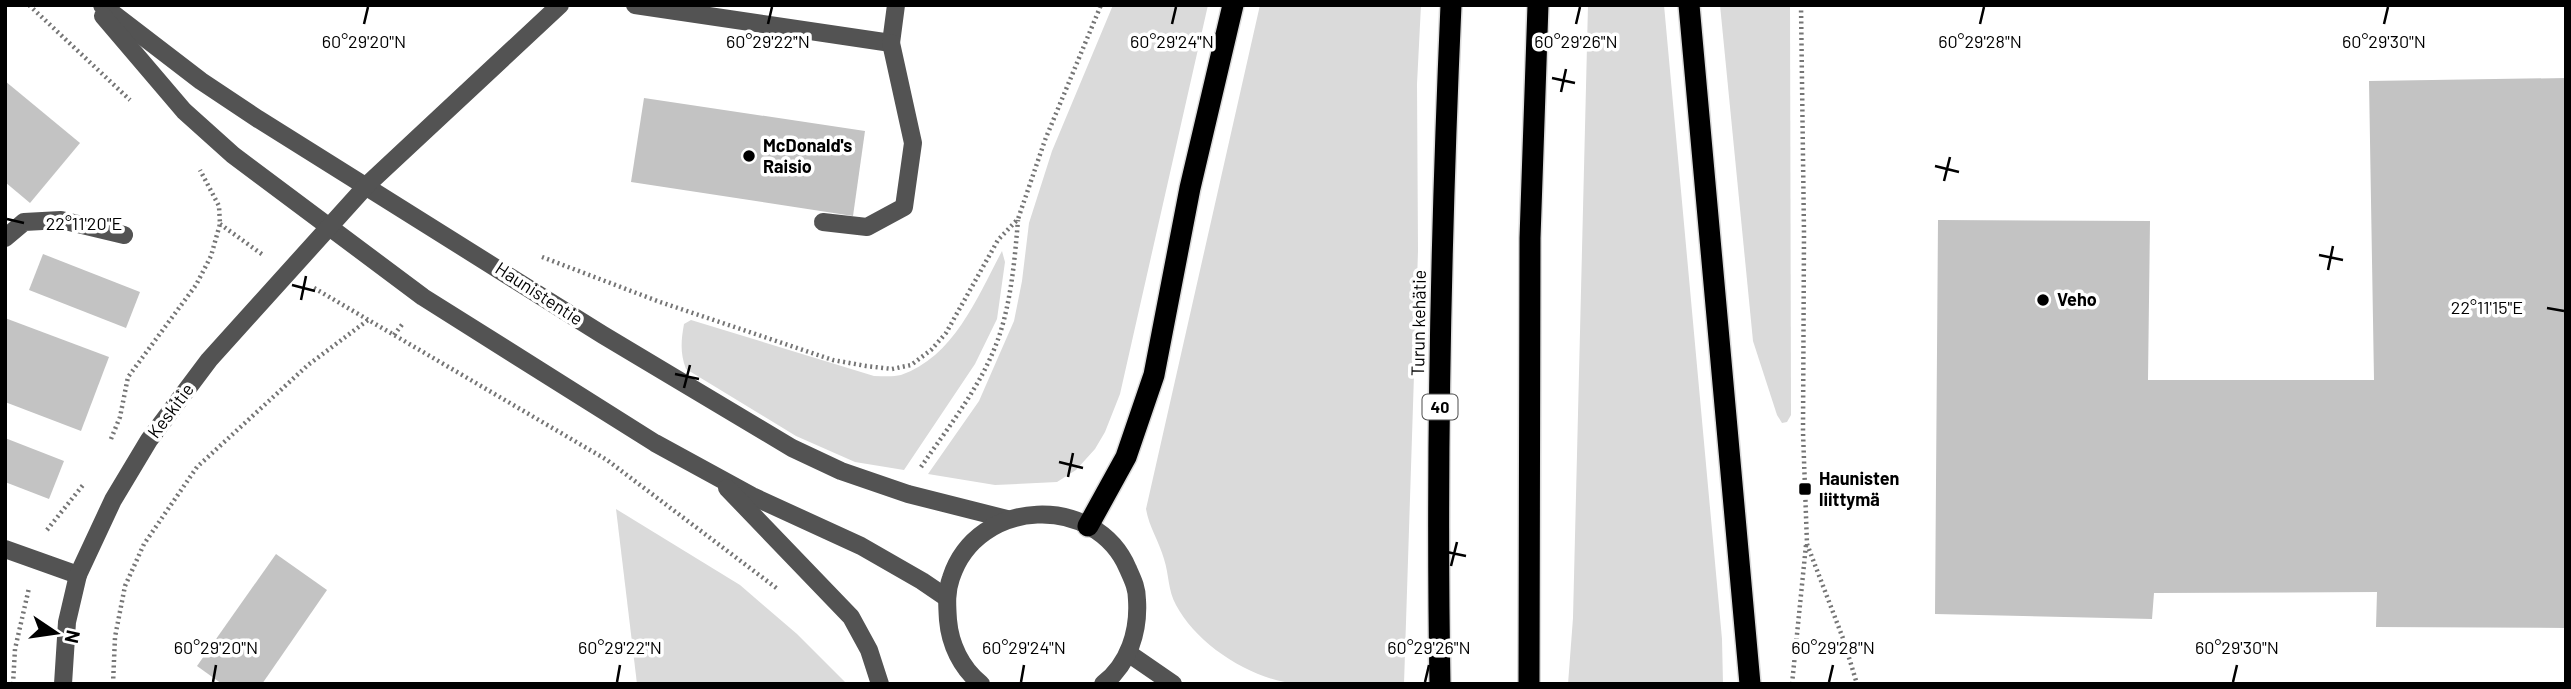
<svg xmlns="http://www.w3.org/2000/svg" width="2571" height="689" viewBox="0 0 2571 689" font-family="Barlow,sans-serif">
<style>
.green{fill:#dadada}
.building{fill:#c3c3c3}
.lines{fill:none;stroke-linecap:round;stroke-linejoin:round}
.highway-casing{stroke:#dbdbdb;stroke-width:24}
.path{stroke:#757575;stroke-width:4.5;stroke-dasharray:2 3.5;stroke-linecap:butt}
.minor{stroke:#535353;stroke-width:18}
.highway{stroke:#000;stroke-width:21}
.ticks{fill:none;stroke:#000;stroke-width:2.5}
.poi-dot{fill:#000;stroke:#fff;stroke-width:2.5}
.labels{text-anchor:middle;stroke-width:7;stroke-linejoin:round;paint-order:stroke}
.shield{fill:#fff;stroke:#4c4c4c;stroke-width:2}
.shield-label{font-size:16px;font-weight:bold;fill:#000}
.poi-label{font-size:18px;font-weight:bold;fill:#000;stroke:#fff;text-anchor:start}
.street-label{font-size:18px;fill:#000;stroke:#fff}
.ticks-label{font-size:18px;text-anchor:middle;fill:#000;stroke:#fff;stroke-width:7;stroke-linejoin:round;paint-order:stroke}
</style>
<rect width="100%" height="100%" fill="#fff"/>
<g class="green">
<polygon points="1113,5 1208,5 1120,394 1105,432 1095,449 1076,470 1057,482 995,485 928,474 979,401 1014,321 1022,281 1029,223 1052,151"/>
<path d="M 1260,5 L 1421,5 L 1417,84 L 1418,251 L 1404,684 C 1369,684 1332,686 1297,684 C 1252,680 1197,645 1176,605 C 1168,591 1169,574 1164,559 C 1159,541 1149,527 1146,509 Z"/>
<polygon points="1588,5 1664,5 1722,639 1723,684 1568,684 1573,618"/>
<polygon points="1720,5 1790,5 1791,415 1787,422 1782,423 1777,415 1753,341"/>
<path d="M 1002,251 L 1005,262 L 997,319 L 975,364 L 904,470 L 855,462 L 796,436 L 686,369 C 680,353 681,341 684,324 L 691,320 L 874,376 C 883,376 893,377 901,375 C 954,357 978,296 1002,251 Z"/>
<polygon points="616,509 740,585 797,634 847,684 637,684"/>
</g>
<g class="building">
<polygon points="2566,78 2566,628 2376,627 2377,592 2154,593 2152,619 1935,614 1938,220 2150,221 2148,380 2374,380 2369,81"/>
<polygon points="5,81 80,143 30,203 5,182"/>
<polygon points="644,98 865,131 853,216 631,182"/>
<polygon points="43,254 140,292 126,328 29,290"/>
<polygon points="5,318 109,357 81,431 5,402"/>
<polygon points="5,438 64,461 49,499 5,482"/>
<polygon points="276,554 327,590 262,684 222,684 197,666"/>
</g>
<g class="lines">
<g class="highway-casing">
<g id="highway">
<polyline points="1689,5 1750,684"/>
<polyline points="1088,526 1126,457 1154,375 1190,188 1233,5"/>
<path d="M 1440,684 C 1436,458 1441,231 1451,5"/>
<polyline points="1529,684 1530,238 1538,5"/>
</g>
</g>
<g class="path">
<polyline points="29,5 130,100"/>
<polyline points="1801,5 1804,233 1803,432 1807,544 1844,641 1857,684"/>
<polyline points="220,224 263,255"/>
<polyline points="542,257 660,302 833,360 866,366 892,369 911,365 931,350 946,333 998,240 1018,219 1045,140 1101,5"/>
<polyline points="314,288 607,460 779,590"/>
<polyline points="394,335 404,322"/>
<polyline points="111,439 120,417 128,377 196,285 211,256 220,224 219,206 200,170"/>
<path d="M 921,467 C 951,423 987,379 1002,327 C 1012,292 1015,256 1018,220"/>
<polyline points="47,530 83,485"/>
<polyline points="13,684 15,649 29,588"/>
<polyline points="113,684 115,637 125,586 144,544 197,467 308,365 368,320"/>
<polyline points="1792,684 1806,545"/>
</g>
<g class="minor">
<polyline points="102,5 201,81 258,119 603,335 792,448 841,471 908,494 1007,519"/>
<polyline points="635,5 891,43 896,5"/>
<polyline points="103,16 184,111 233,155 423,297 655,443 752,496 861,546 922,581 947,598"/>
<polyline points="823,222 867,227 904,207 913,143 891,43"/>
<polyline points="5,238 24,222 61,220 124,235"/>
<polyline points="727,488 851,617 869,650 880,684"/>
<polyline points="5,549 78,575"/>
<polyline points="1128,653 1173,684"/>
<polyline points="63,684 67,622 78,575 113,500 149,440 209,360 367,185 560,5"/>
<path d="M 981,684 C 961,668 950,644 948,620 C 947,605 946,592 951,578 C 977,497 1096,493 1128,569 C 1133,580 1137,588 1137,600 C 1139,631 1129,664 1103,684"/>
</g>
<use href="#highway" class="highway"/>
</g>
<path class="ticks" d="M 364,24 L 368,7M 768,24 L 772,7M 1172,24 L 1176,7M 1576,24 L 1580,7M 1980,24 L 1984,7M 2384,24 L 2388,7M 1552,78 L 1575,83M 1561,92 L 1566,69M 1935,166 L 1959,172M 1944,181 L 1950,157M 7,219 L 24,223M 2319,255 L 2343,260M 2328,270 L 2333,246M 292,285 L 315,291M 301,300 L 306,276M 2547,308 L 2564,311M 675,374 L 699,379M 684,388 L 690,365M 1059,462 L 1083,468M 1068,477 L 1073,453M 1442,551 L 1466,556M 1451,566 L 1457,542M 213,682 L 216,665M 617,682 L 620,665M 1021,682 L 1024,665M 1425,682 L 1429,665M 1829,682 L 1833,665M 2233,682 L 2237,665"/>
<g class="poi-dot">
<circle cx="749" cy="156" r="7"/>
<circle cx="2043" cy="300" r="7"/>
<rect x="1798" y="482" width="14" height="14" rx="3.5"/>
</g>
<g class="labels">
<rect class="shield" x="1422.5" y="394.5" width="35" height="25" rx="5"/>
<g class="shield-label">
<text x="1440" y="413">40</text>
</g>
<g class="poi-label">
<text x="763" y="152">McDonald's<tspan x="763" dy="21">Raisio</tspan></text>
<text x="2057" y="306">Veho</text>
<text x="1819" y="485">Haunisten<tspan x="1819" dy="21">liittymä</tspan></text>
</g>
<g class="street-label">
<text transform="translate(539 294) rotate(33)" y="6">Haunistentie</text>
<text transform="translate(1419 323) rotate(-89)" y="6">Turun kehätie</text>
<text transform="translate(171 411) rotate(-53)" y="6">Keskitie</text>
</g>
</g>
<g class="ticks-label">
<text x="364" y="48">60°29'20"N</text>
<text x="768" y="48">60°29'22"N</text>
<text x="1576" y="48">60°29'26"N</text>
<text x="1980" y="48">60°29'28"N</text>
<text x="2384" y="48">60°29'30"N</text>
<text x="1172" y="48">60°29'24"N</text>
<text x="84" y="230">22°11'20"E</text>
<text x="2487" y="314">22°11'15"E</text>
<text x="216" y="654">60°29'20"N</text>
<text x="620" y="654">60°29'22"N</text>
<text x="1024" y="654">60°29'24"N</text>
<text x="1429" y="654">60°29'26"N</text>
<text x="1833" y="654">60°29'28"N</text>
<text x="2237" y="654">60°29'30"N</text>
</g>
<rect width="2571" height="689" fill="none" stroke="#000000" stroke-width="14"/>
<g transform="translate(56 633) rotate(103)" stroke="#ffffff" stroke-width="5" paint-order="stroke">
<path d="M0-5L12 26L0 18L-12 26Z" fill="#000000"/>
<text y="-10" font-size="19" font-weight="bold" text-anchor="middle" fill="#000000">N</text>
</g>
</svg>
